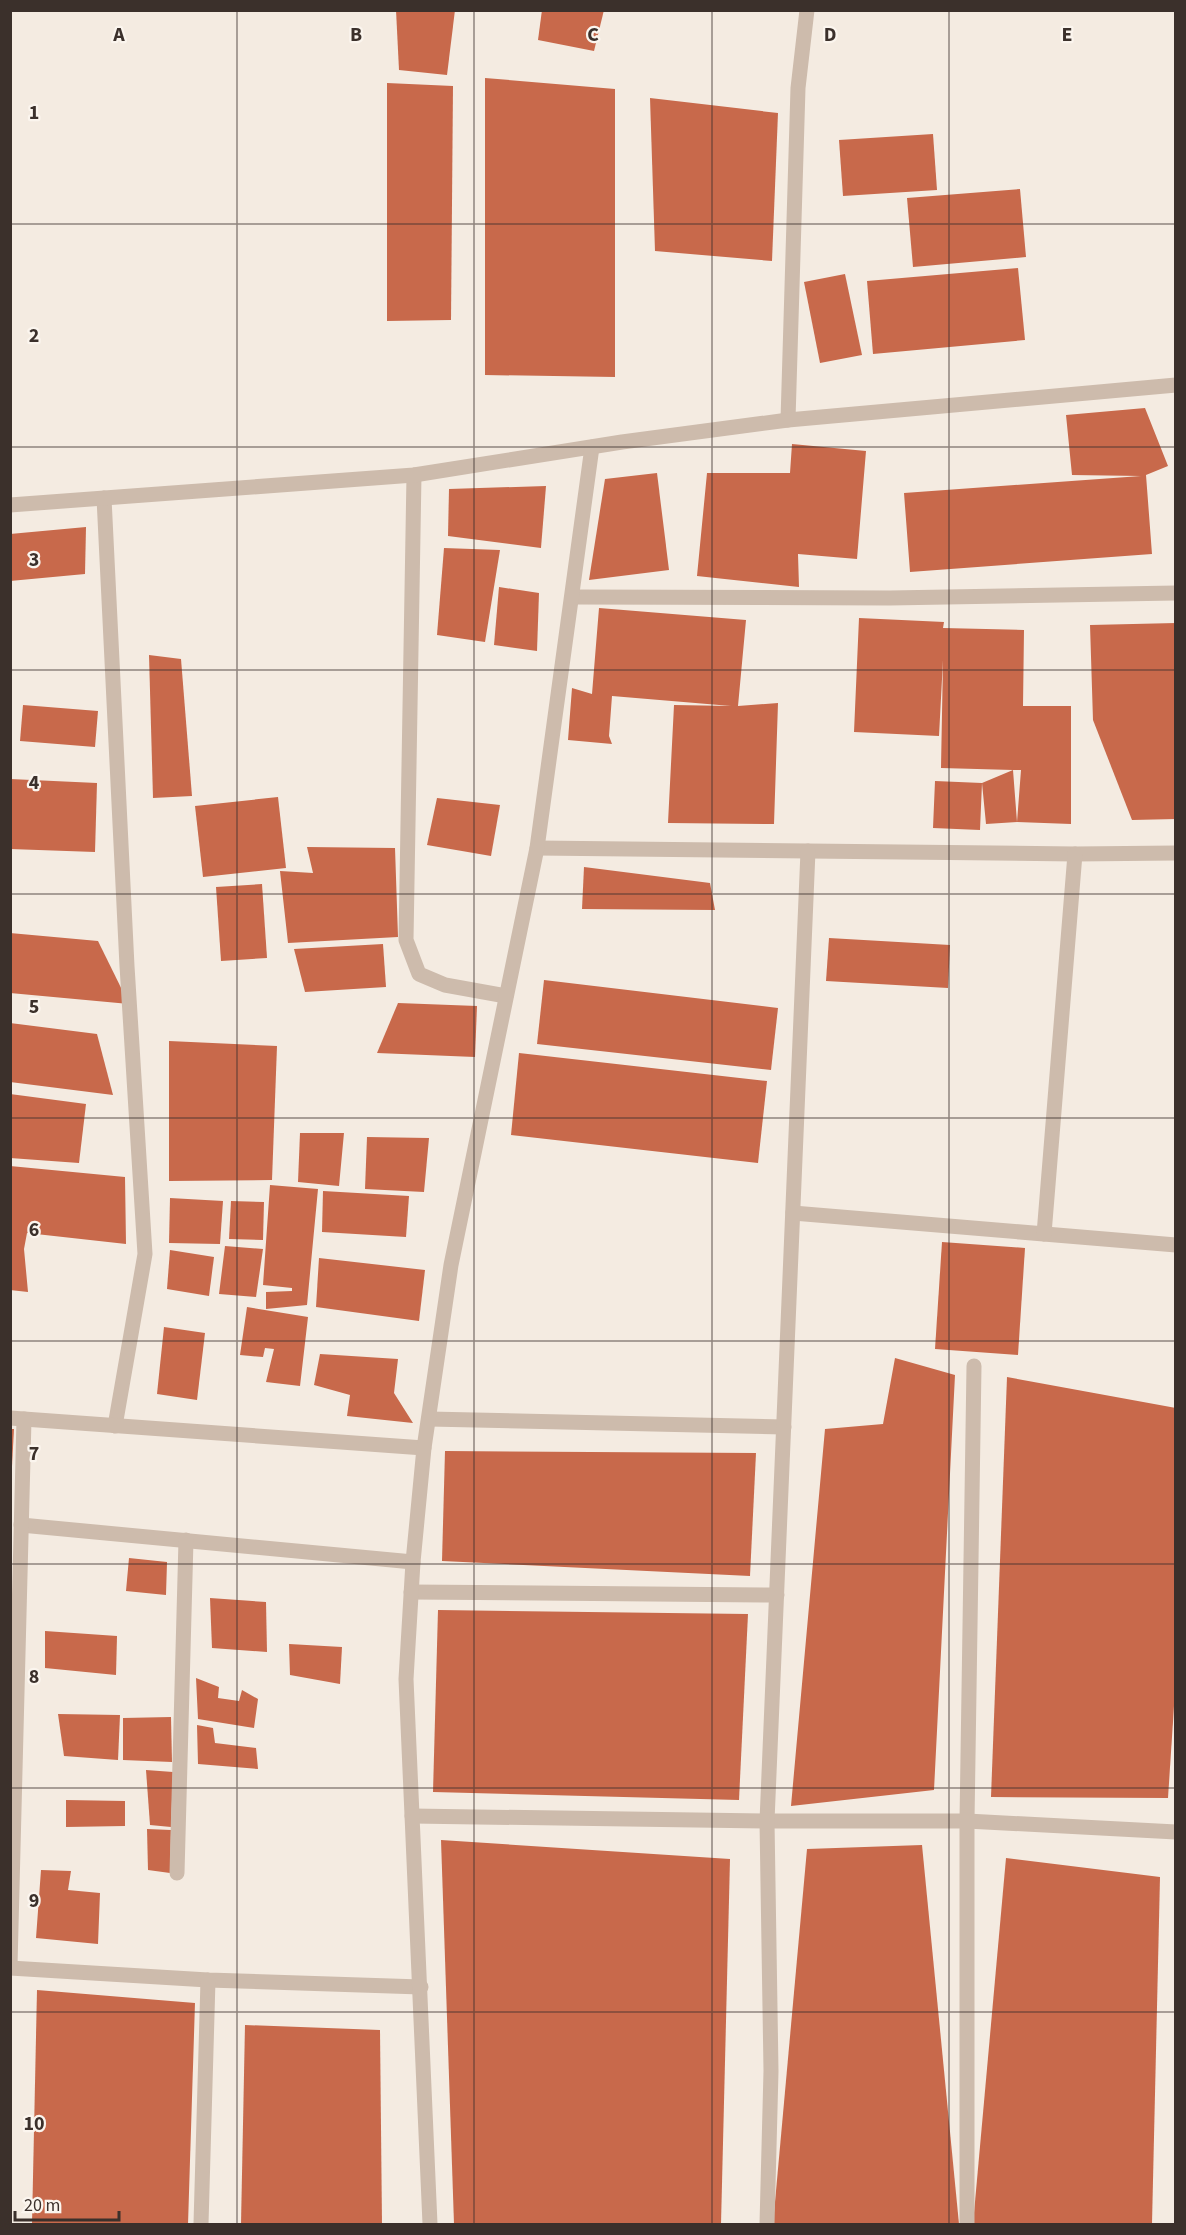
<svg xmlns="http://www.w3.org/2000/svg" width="1186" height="2235" viewBox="0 0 1186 2235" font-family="'Source Sans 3',sans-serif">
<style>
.building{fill:#c8694b}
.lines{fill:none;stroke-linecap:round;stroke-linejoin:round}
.minor{stroke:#cdbbac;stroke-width:15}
.grid{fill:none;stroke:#3b302b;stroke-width:1.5;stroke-opacity:0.55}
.grid-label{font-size:20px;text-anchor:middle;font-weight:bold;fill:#3b302b;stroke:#fbf5ee;stroke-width:4.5;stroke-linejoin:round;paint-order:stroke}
</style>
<rect width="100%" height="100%" fill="#f4ebe1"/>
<g class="building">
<polygon points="396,10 455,10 447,75 399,70"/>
<polygon points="542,10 604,10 594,51 538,40"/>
<polygon points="485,78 615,89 615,377 485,375"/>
<polygon points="387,83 453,86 451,320 387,321"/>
<polygon points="650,98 778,113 772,261 655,251"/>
<polygon points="933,134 937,190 843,196 839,140"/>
<polygon points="1020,189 1026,257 913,267 907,198"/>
<polygon points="1018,268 1025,340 873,354 867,281"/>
<polygon points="845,274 862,355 820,363 804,282"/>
<polygon points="1145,408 1168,466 1146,475 1152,554 910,572 904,493 1141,476 1072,475 1066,415"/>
<polygon points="792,444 866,451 857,559 798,554 799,587 697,576 707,473 790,473"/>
<polygon points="657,473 669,570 589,580 605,479"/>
<polygon points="546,486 541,548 448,536 449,489"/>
<polygon points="86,527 85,574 10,581 10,534"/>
<polygon points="444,548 500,550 485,642 437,635"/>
<polygon points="499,587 539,593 537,651 494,645"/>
<polygon points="599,608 746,620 738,706 778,703 774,824 668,823 674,705 731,706 612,696 609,736 612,744 568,740 572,688 592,694"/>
<polygon points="859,618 944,622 943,628 1024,630 1023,706 1071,706 1071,824 1017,822 1021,770 1013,770 1017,822 986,824 982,783 980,830 933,828 935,781 982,783 1013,770 941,768 943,660 939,736 854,732"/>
<polygon points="1176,623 1176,819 1132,820 1093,720 1090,625"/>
<polygon points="149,655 181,659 192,796 153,798"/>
<polygon points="23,705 98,711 95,747 20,741"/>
<polygon points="10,779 97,783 95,852 10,849"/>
<polygon points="278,797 286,868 203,877 195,806"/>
<polygon points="437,798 500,805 491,856 427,845"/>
<polygon points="307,847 395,848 398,937 288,943 280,871 313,873"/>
<polygon points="584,867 710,883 715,910 582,909"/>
<polygon points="262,884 267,958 221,961 216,887"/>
<polygon points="10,933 98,941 129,1004 10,993"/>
<polygon points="829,938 950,945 948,988 826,981"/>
<polygon points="383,944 386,987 305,992 294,949"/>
<polygon points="544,980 778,1008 771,1070 537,1044"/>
<polygon points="398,1003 477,1006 475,1057 377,1053"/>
<polygon points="10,1023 97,1034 113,1095 10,1082"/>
<polygon points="169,1041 277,1046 272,1180 169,1181"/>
<polygon points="519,1053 767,1081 758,1163 511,1135"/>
<polygon points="10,1094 86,1104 79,1163 10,1158"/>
<polygon points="300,1133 344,1133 339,1186 298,1182"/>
<polygon points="367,1137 429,1138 424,1192 365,1189"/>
<polygon points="10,1166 125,1177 126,1244 27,1233 24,1249 28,1292 10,1290"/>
<polygon points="270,1185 318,1189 307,1305 266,1309 266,1292 292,1291 292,1288 263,1285"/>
<polygon points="323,1191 409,1196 406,1237 322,1232"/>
<polygon points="170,1198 223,1201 220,1244 169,1243"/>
<polygon points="231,1201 264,1202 263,1240 229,1239"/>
<polygon points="942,1242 1025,1248 1018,1355 935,1349"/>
<polygon points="225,1246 263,1249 256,1297 219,1294"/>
<polygon points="170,1250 214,1257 209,1296 167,1289"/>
<polygon points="319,1258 425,1270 419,1321 316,1307"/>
<polygon points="247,1307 308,1317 300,1386 266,1382 274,1349 265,1348 263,1357 240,1355"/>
<polygon points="164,1327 205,1333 197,1400 157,1394"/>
<polygon points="320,1354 398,1359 394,1393 413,1423 347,1416 350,1395 314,1385"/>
<polygon points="895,1358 955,1375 934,1790 791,1806 825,1429 883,1424"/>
<polygon points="1007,1377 1176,1408 1176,1676 1168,1798 991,1797"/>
<polygon points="10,1429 14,1429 12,1466 10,1466"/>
<polygon points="445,1451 756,1453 750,1576 442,1561"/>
<polygon points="129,1558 167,1562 166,1595 126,1591"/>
<polygon points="210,1598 266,1602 267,1652 212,1648"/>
<polygon points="438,1610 748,1614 739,1800 433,1792"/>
<polygon points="45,1631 117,1636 116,1675 45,1668"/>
<polygon points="289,1644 342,1647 340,1684 290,1675"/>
<polygon points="196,1678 219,1687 218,1698 239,1701 242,1690 258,1699 254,1728 198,1719"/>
<polygon points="58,1714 120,1715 118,1760 64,1756"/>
<polygon points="171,1717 172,1762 123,1760 123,1718"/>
<polygon points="197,1725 213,1728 215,1743 256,1748 258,1769 198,1764"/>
<polygon points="146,1770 173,1772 171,1827 150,1825"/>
<polygon points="66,1800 125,1801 125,1826 66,1827"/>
<polygon points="147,1829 171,1830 170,1873 148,1870"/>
<polygon points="441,1840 730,1859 721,2224 454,2224"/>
<polygon points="922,1845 959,2224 773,2224 807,1849"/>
<polygon points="1006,1858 1160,1877 1152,2224 973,2224"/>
<polygon points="41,1870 71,1871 68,1890 100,1893 98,1944 36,1938"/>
<polygon points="37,1990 195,2003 188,2224 32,2224"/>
<polygon points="245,2025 380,2030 382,2224 241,2224"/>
</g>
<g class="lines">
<g class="minor">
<polyline points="788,420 798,88 807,10"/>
<polyline points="414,475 406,940 419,974 445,985 506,996"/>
<polyline points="104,498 127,966 145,1254 115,1426"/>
<polyline points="10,505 414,475 622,442 788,420 1176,385"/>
<polyline points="572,597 890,598 1176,593"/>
<polyline points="537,848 1075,854 1176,853"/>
<polyline points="793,1213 1176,1245"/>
<polyline points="1044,1234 1075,854"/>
<polyline points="10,1418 424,1448"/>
<polyline points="429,1419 784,1427"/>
<polyline points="21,1525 413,1562"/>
<polyline points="411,1592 777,1595"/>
<polyline points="412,1816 767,1821 967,1821 1176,1832"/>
<polyline points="177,1873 186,1540"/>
<polyline points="10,1966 24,1419"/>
<polyline points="10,1968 208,1980 421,1987"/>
<polyline points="201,2224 208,1980"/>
<polyline points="430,2224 406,1679 413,1562 424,1448 451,1265 537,848 592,447"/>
<polyline points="767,2224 771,2071 767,1821 808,851"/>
<polyline points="967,2224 967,1821 974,1366"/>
</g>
</g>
<path class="grid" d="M 237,10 L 237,2224M 474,10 L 474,2224M 712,10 L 712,2224M 949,10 L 949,2224M 10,224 L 1176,224M 10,447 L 1176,447M 10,670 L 1176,670M 10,894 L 1176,894M 10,1118 L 1176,1118M 10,1341 L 1176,1341M 10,1564 L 1176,1564M 10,1788 L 1176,1788M 10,2012 L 1176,2012"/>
<g class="grid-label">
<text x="119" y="41">A</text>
<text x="356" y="41">B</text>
<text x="593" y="41">C</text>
<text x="830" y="41">D</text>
<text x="1067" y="41">E</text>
<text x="34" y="119">1</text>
<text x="34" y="342">2</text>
<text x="34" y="566">3</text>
<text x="34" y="789">4</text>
<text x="34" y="1013">5</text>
<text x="34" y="1236">6</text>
<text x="34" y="1460">7</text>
<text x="34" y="1683">8</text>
<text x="34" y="1907">9</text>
<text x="34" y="2130">10</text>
</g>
<rect width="1186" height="2235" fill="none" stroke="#3b302b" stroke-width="24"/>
<path d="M15 2211v9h104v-9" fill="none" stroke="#3b302b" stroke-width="3"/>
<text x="24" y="2211" font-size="18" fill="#3b302b" stroke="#fbf5ee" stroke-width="4.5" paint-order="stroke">20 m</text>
</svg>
